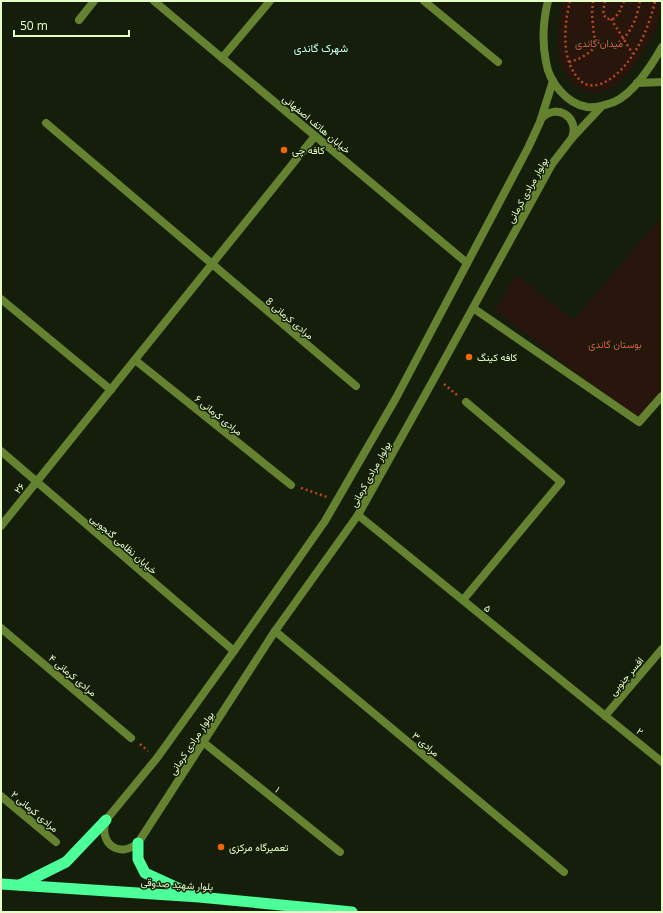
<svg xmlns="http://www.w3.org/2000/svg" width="663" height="913" viewBox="0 0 663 913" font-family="'Open Sans',Vazirmatn,sans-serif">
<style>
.green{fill:#28150c}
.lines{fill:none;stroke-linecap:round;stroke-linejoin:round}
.path{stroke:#b84a21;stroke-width:2.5;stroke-dasharray:2 3;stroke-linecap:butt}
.minor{stroke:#648230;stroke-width:8}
.tertiary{stroke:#648230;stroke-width:8}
.trunk{stroke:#4cff98;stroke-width:11}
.poi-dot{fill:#f26800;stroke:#141e0a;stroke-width:1.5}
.labels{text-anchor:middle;stroke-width:3;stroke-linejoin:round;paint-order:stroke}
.park-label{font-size:10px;fill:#ea5548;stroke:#141e0a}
.street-label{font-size:10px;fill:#e6ffc7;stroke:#141e0a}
.poi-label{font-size:10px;fill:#e6ffc7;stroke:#141e0a;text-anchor:start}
.neighbourhood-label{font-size:11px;fill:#c9ffee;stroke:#141e0a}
</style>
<rect width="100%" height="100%" fill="#141e0a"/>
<g class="green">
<path d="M 562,1 L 662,1 C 662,16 655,31 648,44 C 640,59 624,82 608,90 C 584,100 567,83 560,62 C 555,47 559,16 562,1 Z"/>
<polygon points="662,216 662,395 639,422 495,310 516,275 574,320"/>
</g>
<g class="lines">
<g class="path">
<path d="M 570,1 C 564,26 560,63 582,82 C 588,87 598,86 605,82 C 632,68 649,29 655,1"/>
<path d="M 593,1 L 592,14 L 594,36 L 603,46 C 606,45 610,45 613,45 C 629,40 638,16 640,1"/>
<polyline points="605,1 603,14 607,19 613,19 619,13 624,1"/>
<polyline points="611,19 633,54"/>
<path d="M 569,62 C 582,59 591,52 600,42"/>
<polyline points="444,384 458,396"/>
<polyline points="301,488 327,497"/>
<polyline points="140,744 148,751"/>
</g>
<g class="minor">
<polyline points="424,1 498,62"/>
<polyline points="79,20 94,1"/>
<polyline points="222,58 270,1"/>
<polyline points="46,123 356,386"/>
<polyline points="1,299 111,390"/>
<polyline points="473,308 639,422 662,396"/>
<polyline points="135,360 291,485"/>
<polyline points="358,515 662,762"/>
<polyline points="1,526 315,136"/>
<polyline points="463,600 561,482 466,402"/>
<polyline points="1,628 131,738"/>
<polyline points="275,631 564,872"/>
<polyline points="605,716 662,649"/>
<polyline points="203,742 340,852"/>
<polyline points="1,796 56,842"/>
</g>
<g class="tertiary">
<polyline points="154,1 467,263"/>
<path d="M 548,1 C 543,21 542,42 546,62 C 549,82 567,104 587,107 C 595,108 606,105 614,102 C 633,94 652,65 662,47"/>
<path d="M 553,81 L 540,122 L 528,148 L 396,398 L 325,521 L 234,651 L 157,758 L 106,820 C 98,843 119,859 138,843 L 275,631 L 358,515 L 435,377 L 552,164 L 572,138 L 602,106"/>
<polyline points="637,83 662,82"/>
<path d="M 541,119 C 556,102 580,117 572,138"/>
<polyline points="1,451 234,651"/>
</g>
<g class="trunk">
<polyline points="138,843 138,859 145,873 191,894"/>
<polyline points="1,884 199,897 352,912"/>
<polyline points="20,885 66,862 106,820"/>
</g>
</g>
<g class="poi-dot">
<circle cx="284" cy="150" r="4"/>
<circle cx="469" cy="357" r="4"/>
<circle cx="221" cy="847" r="4"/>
</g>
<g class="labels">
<g class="park-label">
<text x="599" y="47">میدان گاندی</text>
<text x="615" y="348">بوستان گاندی</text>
</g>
<g class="street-label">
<text transform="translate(317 124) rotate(40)" y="4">خیابان هاتف اصفهانی</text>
<text transform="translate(527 190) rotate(-61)" y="4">بولوار مرادی کرمانی</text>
<text transform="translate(290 318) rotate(40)" y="4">مرادی کرمانی 8</text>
<text transform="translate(219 415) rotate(39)" y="4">مرادی کرمانی ۶</text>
<text transform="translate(370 474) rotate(-61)" y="4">بولوار مرادی کرمانی</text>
<text transform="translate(19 488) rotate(-51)" y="4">۲۶</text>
<text transform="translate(124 544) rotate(41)" y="4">خیابان نظامی گنجویی</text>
<text transform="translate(488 608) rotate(39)" y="4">۵</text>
<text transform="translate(73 675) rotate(40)" y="4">مرادی کرمانی ۴</text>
<text transform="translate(626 676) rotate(-50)" y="4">افسر جنوبی</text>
<text transform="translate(640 731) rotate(39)" y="4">۲</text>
<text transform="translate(191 743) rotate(-57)" y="4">بولوار مرادی کرمانی</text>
<text transform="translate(426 744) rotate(40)" y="4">مرادی ۳</text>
<text transform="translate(278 789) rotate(39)" y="4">۱</text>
<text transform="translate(35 811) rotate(40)" y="4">مرادی کرمانی ۲</text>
<text transform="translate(177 884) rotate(4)" y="4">بلوار شهید صدوقی</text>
</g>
<g class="poi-label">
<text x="292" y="154">کافه چی</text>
<text x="477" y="361">کافه کینگ</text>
<text x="229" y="851">تعمیرگاه مرکزی</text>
</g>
<g class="neighbourhood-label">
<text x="321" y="52">شهرک گاندی</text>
</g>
</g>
<rect width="663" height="913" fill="none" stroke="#e6ffc7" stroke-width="4"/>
<path d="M14 30v6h115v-6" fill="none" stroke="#e6ffc7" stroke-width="2"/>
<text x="20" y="30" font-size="12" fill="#e6ffc7" stroke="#141e0a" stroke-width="3" paint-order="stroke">50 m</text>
</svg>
